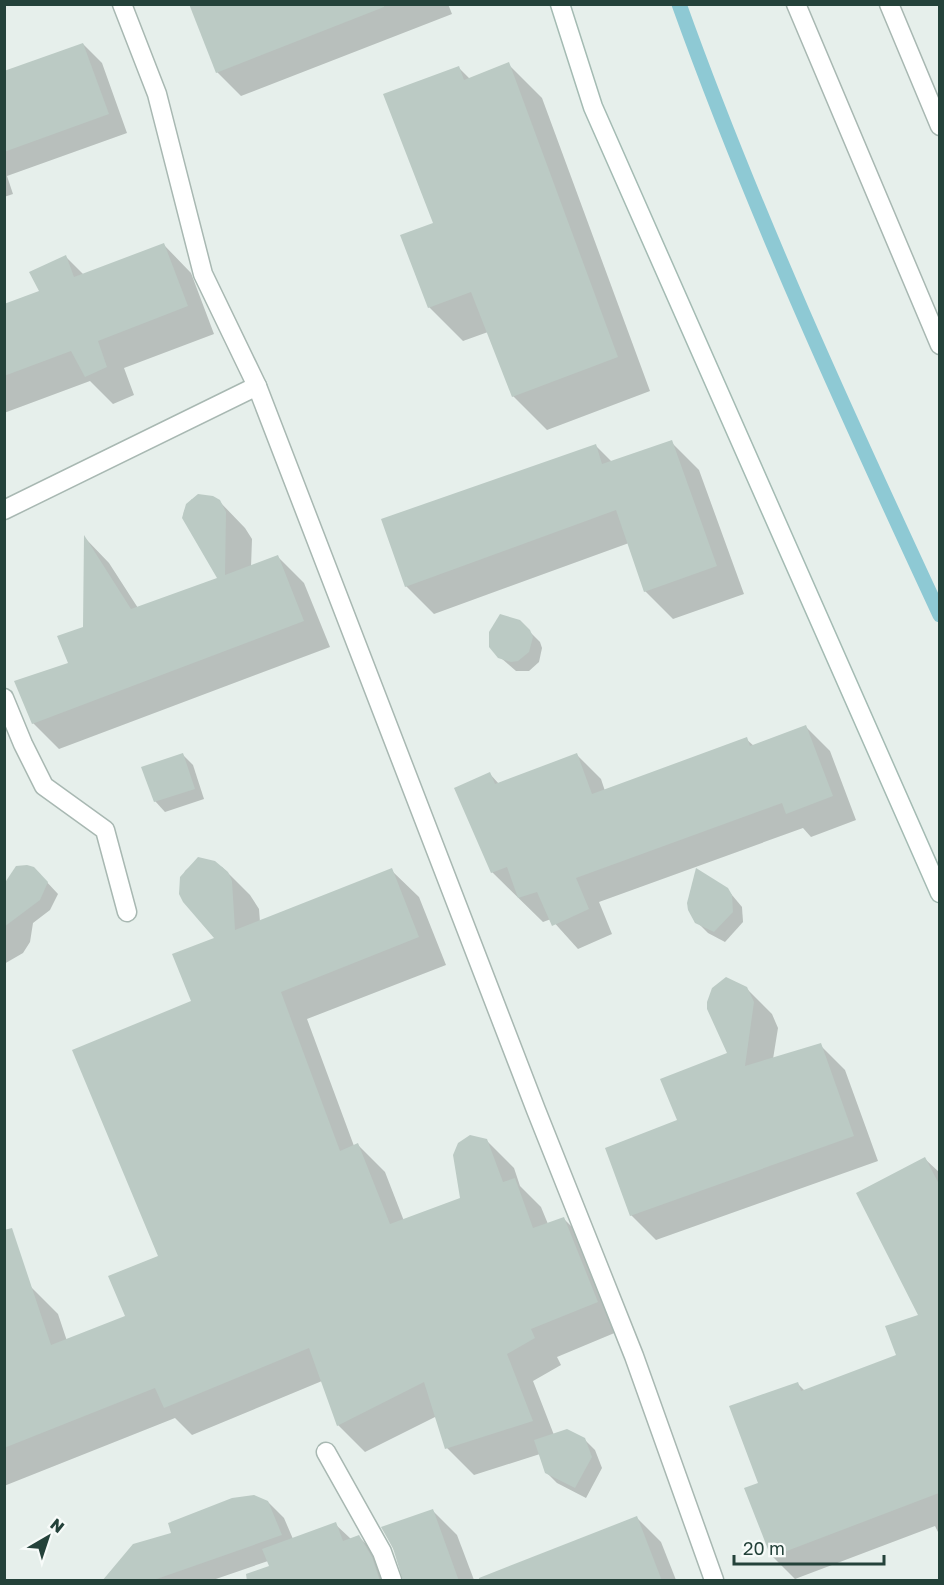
<svg xmlns="http://www.w3.org/2000/svg" width="944" height="1585" viewBox="0 0 944 1585" font-family="'Golos Text',sans-serif">
<style>
.shadow{fill:#0003}
.lines{fill:none;stroke-linecap:round;stroke-linejoin:round}
.stream{stroke:#8ec9d4;stroke-width:15}
.building{fill:#bbcac4}
.lane-casing{stroke:#a8b8b2;stroke-width:21}
.street-casing{stroke:#a8b8b2;stroke-width:21}
.secondary-casing{stroke:#a4bbb3;stroke-width:21}
.lane{stroke:#fff;stroke-width:18}
.street{stroke:#fff;stroke-width:18}
.secondary{stroke:#fff;stroke-width:18}
</style>
<rect width="100%" height="100%" fill="#e6efeb"/>
<g class="shadow">
<polygon points="190,4 448,4 452,14 241,96 217,72"/>
<polygon points="83,44 102,63 127,133 7,176 13,194 4,197 4,73"/>
<polygon points="508,64 542,98 650,391 547,430 513,396 488,332 463,341 429,307 434,224 458,67 470,79"/>
<polygon points="164,245 191,273 214,334 124,368 134,395 113,404 90,381 4,413 4,306 41,292 66,257 84,275"/>
<polygon points="671,442 699,470 744,594 673,619 645,591 629,543 434,614 406,586 596,446 612,462"/>
<polygon points="192,499 219,501 245,528 252,539 251,567 278,557 304,583 330,647 59,749 33,723 70,664 85,628 85,538 109,563 138,608 219,578 183,518 184,511"/>
<polygon points="519,621 540,642 542,648 539,662 529,671 516,671 494,652"/>
<polygon points="806,727 830,751 856,820 811,837 803,828 599,902 612,934 578,949 551,919 543,922 492,872 490,774 499,784 577,755 601,779 605,791 746,739 754,746"/>
<polygon points="183,755 193,765 204,799 165,812 155,801"/>
<polygon points="198,859 222,867 250,895 259,909 260,922 391,870 419,897 446,965 307,1019 354,1146 358,1145 385,1172 404,1221 462,1199 486,1140 514,1168 520,1186 541,1207 548,1224 563,1218 591,1246 624,1329 557,1357 561,1365 533,1381 554,1435 584,1439 595,1450 602,1468 586,1498 557,1483 546,1472 540,1454 474,1475 447,1448 437,1416 365,1452 338,1425 322,1381 192,1435 175,1418 4,1486 4,1365 31,1287 58,1314 67,1341 127,1317 160,1256 193,1001 217,939 180,885 185,871"/>
<polygon points="44,879 58,894 50,910 33,923 30,942 23,953 4,964 4,896"/>
<polygon points="727,889 742,907 743,922 725,942 708,933 697,922"/>
<polygon points="746,988 772,1014 778,1028 773,1059 820,1045 845,1070 878,1161 656,1240 631,1215 679,1121 729,1053"/>
<polygon points="925,1159 940,1173 940,1536 935,1526 795,1579 772,1556 760,1483 798,1384 805,1391 897,1356 920,1316"/>
<polygon points="268,1502 284,1518 293,1539 335,1524 351,1539 359,1537 379,1557 391,1580 276,1580 268,1561 213,1580 133,1580"/>
<polygon points="433,1511 457,1535 474,1580 409,1580 383,1528"/>
<polygon points="637,1518 661,1542 676,1580 476,1580"/>
</g>
<g class="lines">
<path class="stream" d="M 679,4 C 754,213 847,415 940,615"/>
</g>
<g class="building">
<polygon points="189,4 384,4 384,7 216,73"/>
<polygon points="83,43 109,114 4,152 4,71"/>
<polygon points="509,62 618,357 512,397 471,292 428,308 400,235 433,223 383,94 459,66 464,80"/>
<polygon points="164,243 188,306 98,341 107,367 85,377 71,351 4,376 4,304 39,291 29,272 66,255 74,277"/>
<polygon points="672,440 717,566 644,592 616,510 405,587 381,519 596,444 602,464"/>
<polygon points="198,494 213,496 220,500 226,512 225,575 278,555 304,621 32,724 14,681 68,663 57,636 83,627 84,535 131,609 217,578 182,518 186,504"/>
<polygon points="500,614 520,620 530,630 533,637 529,652 518,661 511,662 498,658 489,647 489,632"/>
<polygon points="806,725 833,796 786,814 782,803 576,878 589,909 552,926 537,892 518,898 507,867 491,873 454,788 490,772 495,784 577,753 592,794 747,737 750,746"/>
<polygon points="183,753 195,789 154,802 141,767"/>
<polygon points="198,857 215,861 228,872 232,881 235,930 392,868 419,937 281,992 340,1151 358,1143 390,1224 460,1198 453,1155 458,1143 470,1135 487,1139 503,1182 515,1178 533,1228 564,1217 598,1302 531,1329 535,1338 507,1354 533,1421 445,1449 424,1382 337,1426 309,1348 164,1408 155,1388 4,1448 4,1230 12,1228 51,1345 125,1316 108,1276 158,1256 72,1050 191,1001 172,954 214,938 183,902 179,894 180,877"/>
<polygon points="27,865 34,867 48,882 40,900 4,927 4,884 16,866"/>
<polygon points="696,868 728,888 732,895 733,912 714,932 695,923 688,910 687,903"/>
<polygon points="726,977 747,987 754,1002 745,1066 821,1043 854,1136 630,1216 605,1148 677,1120 660,1079 727,1053 707,1009 707,1002 712,988"/>
<polygon points="925,1157 939,1184 939,1493 771,1557 744,1488 758,1483 729,1406 798,1382 801,1391 896,1355 885,1326 918,1315 856,1193"/>
<polygon points="567,1429 585,1438 592,1457 575,1488 545,1473 534,1440"/>
<polygon points="254,1495 268,1501 282,1535 151,1581 102,1581 133,1544 171,1533 168,1523 232,1498"/>
<polygon points="433,1509 459,1581 403,1581 393,1548 381,1527"/>
<polygon points="637,1516 662,1581 480,1581 479,1578"/>
<polygon points="336,1522 343,1541 359,1535 372,1557 380,1581 247,1581 246,1574 269,1566 262,1549"/>
</g>
<g class="lines">
<g class="lane-casing">
<polyline id="lane" points="889,4 940,126"/>
</g>
<g class="street-casing">
<g id="street">
<polyline points="122,4 157,94 203,274 257,386 536,1110 634,1356 714,1580"/>
<polyline points="796,4 940,345"/>
<polyline points="4,510 257,386"/>
<polyline points="4,698 23,744 44,786 105,830 127,912"/>
<polyline points="326,1452 382,1552 392,1580"/>
</g>
</g>
<g class="secondary-casing">
<polyline id="secondary" points="560,4 593,107 940,893"/>
</g>
<use href="#lane" class="lane"/>
<use href="#street" class="street"/>
<use href="#secondary" class="secondary"/>
</g>
<rect width="944" height="1585" fill="none" stroke="#24423a" stroke-width="12"/>
<g transform="translate(48 1537) rotate(39)" stroke="#f7fbf9" stroke-width="4.5" paint-order="stroke">
<path d="M0-4.5L10 22L0 15L-10 22Z" fill="#24423a"/>
<text y="-9" font-size="16" font-weight="bold" text-anchor="middle" fill="#24423a">N</text>
</g>
<path d="M734 1555v9h150v-9" fill="none" stroke="#24423a" stroke-width="3"/>
<text x="743" y="1555" font-size="18" fill="#24423a" stroke="#f7fbf9" stroke-width="4.5" paint-order="stroke">20 m</text>
</svg>
